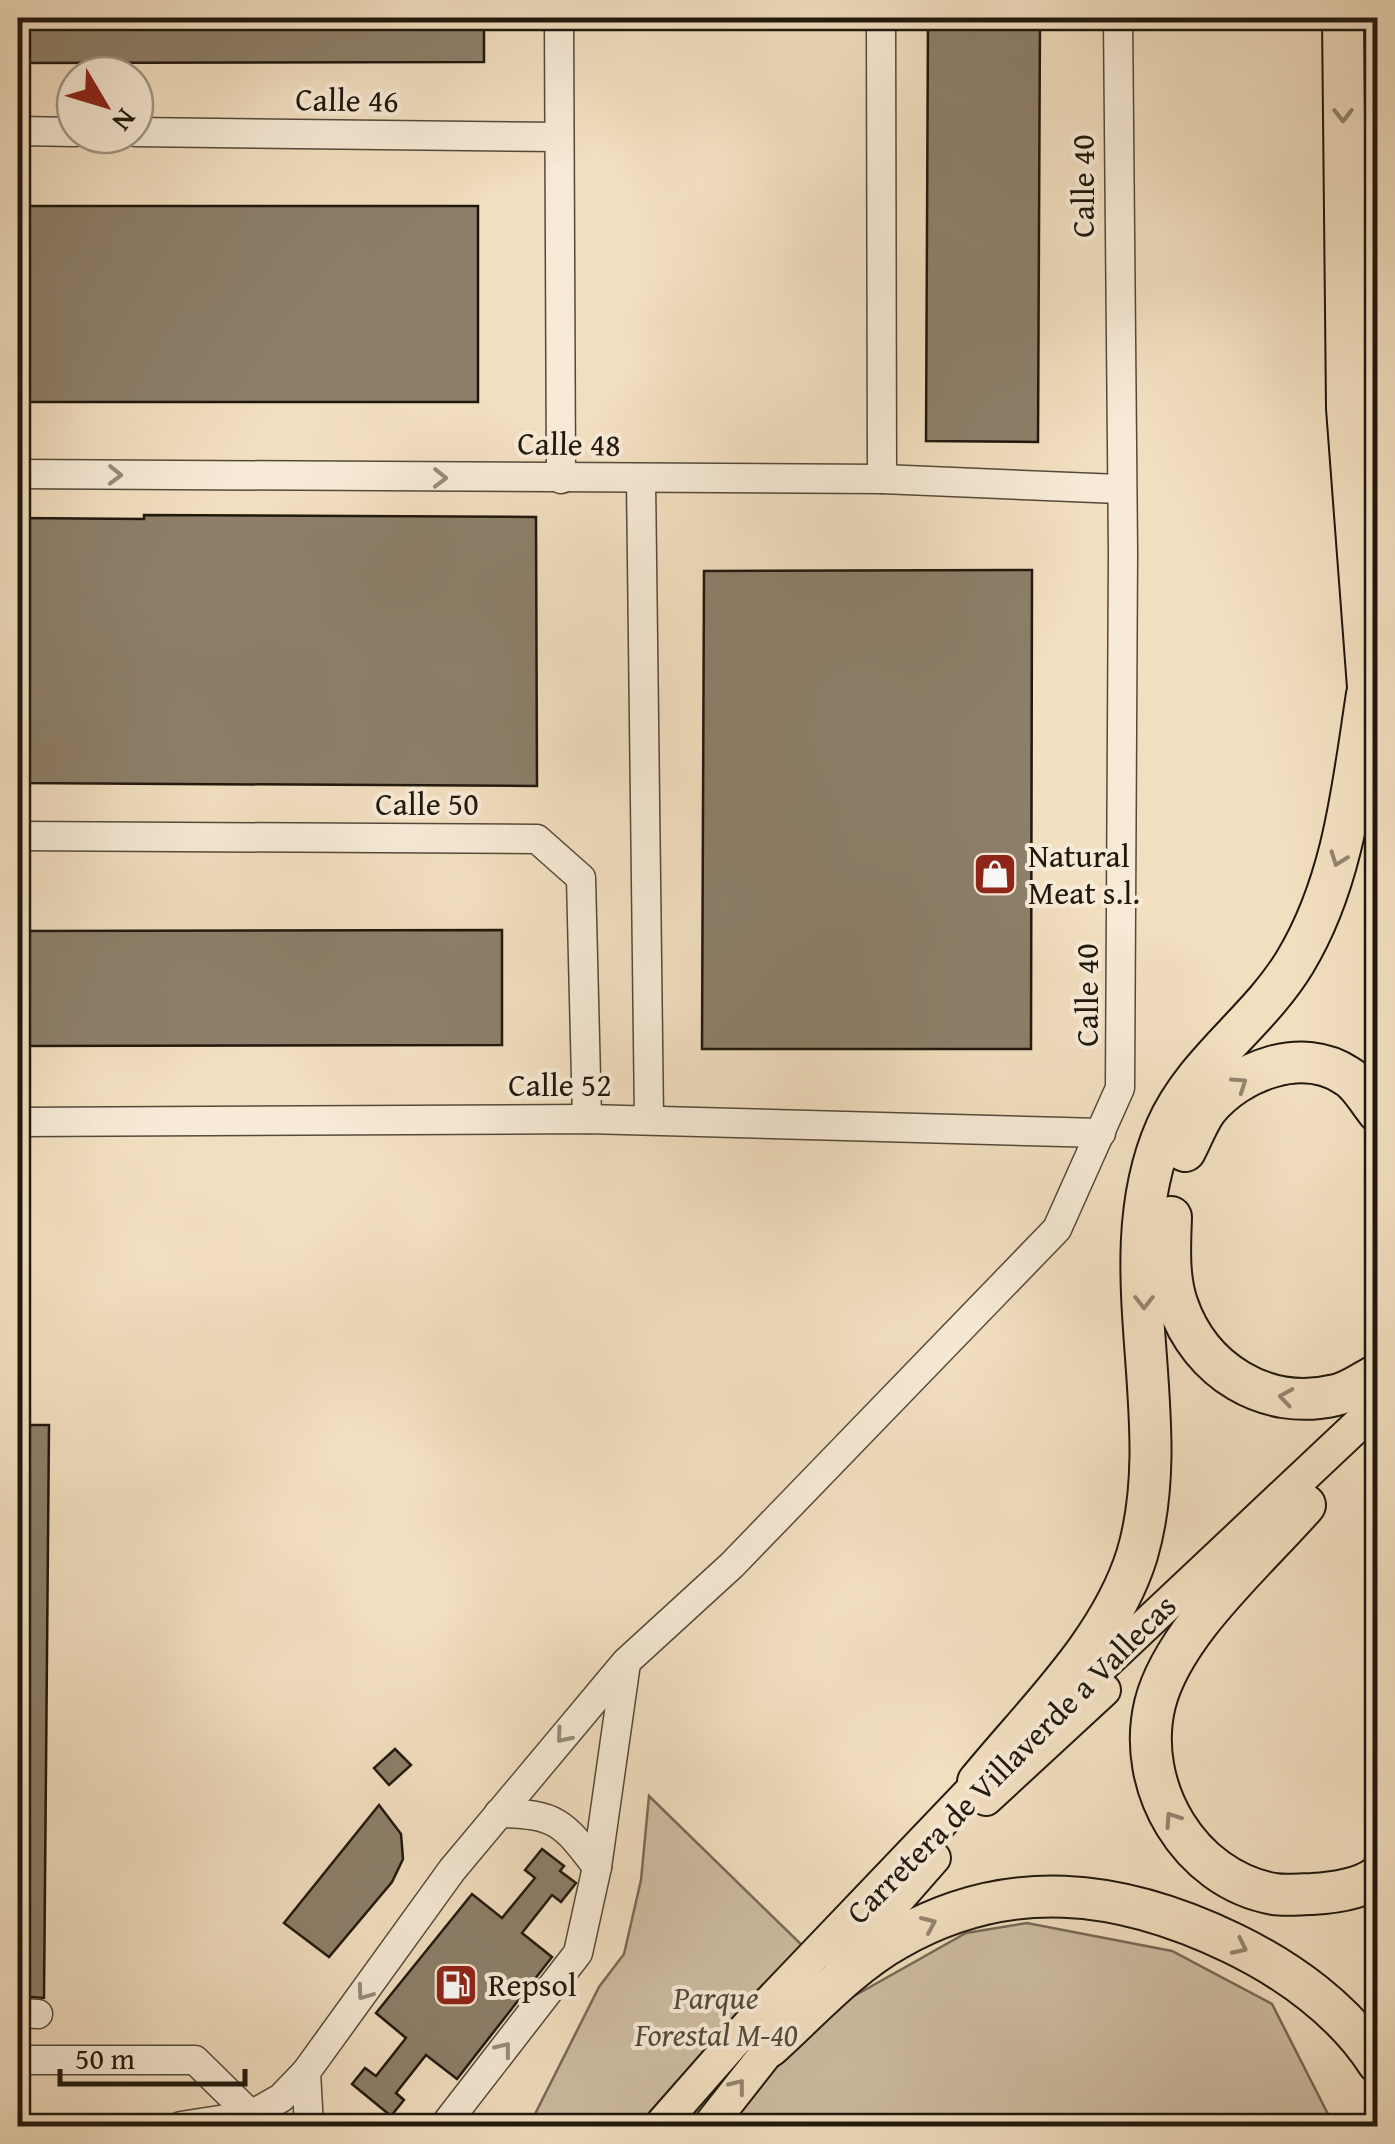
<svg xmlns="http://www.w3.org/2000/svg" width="1395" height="2144" viewBox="0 0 1395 2144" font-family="'Gentium Book Plus',serif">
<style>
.green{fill:#cebda2;stroke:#776a58;stroke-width:2.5}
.building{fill:#8d7f6a;stroke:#20180d;stroke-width:2.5}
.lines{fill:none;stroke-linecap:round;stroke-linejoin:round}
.minor-casing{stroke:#544a3a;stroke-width:31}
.major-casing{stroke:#20180d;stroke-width:36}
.highway-casing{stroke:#20180d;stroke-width:44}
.minor{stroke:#f7ead6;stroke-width:28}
.major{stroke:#f2dfc0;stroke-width:32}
.highway{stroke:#f2dfc0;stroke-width:40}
.oneway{stroke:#94856f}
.oneway2{stroke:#968c7c}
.labels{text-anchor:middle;stroke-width:8;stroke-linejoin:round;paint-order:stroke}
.street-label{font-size:32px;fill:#20180d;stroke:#f7ead6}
.poi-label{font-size:32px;fill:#20180d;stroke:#f7ead6;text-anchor:start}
.park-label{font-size:32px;font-style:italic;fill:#544a3a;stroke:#f7ead6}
</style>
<rect width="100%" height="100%" fill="#f2dfc0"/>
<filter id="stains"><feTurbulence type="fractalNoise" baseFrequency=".002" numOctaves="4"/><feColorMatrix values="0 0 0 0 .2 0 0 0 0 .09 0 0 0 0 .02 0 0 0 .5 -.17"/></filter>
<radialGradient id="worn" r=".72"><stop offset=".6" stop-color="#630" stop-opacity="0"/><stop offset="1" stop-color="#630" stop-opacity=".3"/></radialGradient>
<polygon class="green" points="649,1796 854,1996 966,1933 1027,1923 1172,1951 1272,2004 1334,2126 529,2126 599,1987 624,1954 641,1880"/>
<g class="building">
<polygon points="18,18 484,18 484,62 18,63"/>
<polygon points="928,18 1040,18 1038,442 926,441"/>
<rect x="18" y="206" width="460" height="196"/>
<polygon points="144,515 536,517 537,786 18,783 18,518 144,519"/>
<polygon points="1032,570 1031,1049 702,1049 704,571"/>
<polygon points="502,930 502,1045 18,1046 18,931"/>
<polygon points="18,1425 49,1425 44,1998 18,1996"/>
<polygon points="395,1749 411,1765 389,1785 374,1768"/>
<polygon points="379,1805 401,1834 403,1859 392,1882 329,1957 284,1923"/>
<polygon points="542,1849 564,1866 560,1871 576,1883 561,1902 552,1895 522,1933 552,1957 457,2079 426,2055 396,2093 404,2100 391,2116 352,2084 365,2068 376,2076 406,2038 376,2013 472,1894 502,1918 535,1878 525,1870"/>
</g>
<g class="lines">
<g class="minor-casing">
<g id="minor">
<polyline points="559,18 561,479"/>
<polyline points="881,18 882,479"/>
<polyline points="18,131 75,132"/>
<polyline points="135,132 559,137"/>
<polyline points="18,474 882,479 1119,489"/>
<polyline points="641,480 649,1120"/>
<polyline points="18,836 537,839 581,878 587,1119"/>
<polyline points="18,1122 587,1119 1101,1133"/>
<path d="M 499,1813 C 556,1814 563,1822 597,1867"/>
<polyline points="18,2013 38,2014"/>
<polyline points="18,2060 195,2060 251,2115 281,2098 306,2072"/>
<polyline points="181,2126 251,2115 278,2126"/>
<polyline points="309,2126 306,2072 452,1870 626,1662 732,1565 1057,1229 1120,1088 1123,552 1118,18"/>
<polyline points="444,2126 578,1953 597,1867 626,1663"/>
</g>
</g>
<g class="major-casing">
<g id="major">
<polyline points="1068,1698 1378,1406"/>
<polyline points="986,1799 1104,1690"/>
<polyline points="841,1964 934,1858"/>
<polyline points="660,2126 761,2011 995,1766"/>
<polyline points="709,2126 786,2028"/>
</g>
</g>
<g class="highway-casing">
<g id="highway">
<polyline points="1343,18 1347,408 1378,820"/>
<path d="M 1185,1151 C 1192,1138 1198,1121 1207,1109 C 1239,1070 1303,1046 1347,1076 C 1359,1083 1369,1101 1378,1112"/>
<path d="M 1171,1217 C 1170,1245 1168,1276 1177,1303 C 1200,1371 1266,1412 1336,1395 C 1350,1392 1365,1381 1378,1374"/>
<path d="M 1305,1505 C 1257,1560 1173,1632 1155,1704 C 1135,1786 1189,1879 1274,1894 C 1286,1896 1300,1894 1312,1894 C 1332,1893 1362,1889 1378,1876"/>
<path d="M 978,1782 C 1035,1712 1110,1642 1137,1555 C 1178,1417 1107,1263 1166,1128 C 1194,1063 1259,1022 1295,962 C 1344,881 1353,785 1367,694"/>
<path d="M 769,2047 C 809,2011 850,1965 897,1939 C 1009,1875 1120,1889 1232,1943 C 1288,1970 1344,2010 1378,2063"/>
</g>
</g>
<use href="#minor" class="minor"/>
<use href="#major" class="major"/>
<use href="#highway" class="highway"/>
</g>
<defs><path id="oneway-chevron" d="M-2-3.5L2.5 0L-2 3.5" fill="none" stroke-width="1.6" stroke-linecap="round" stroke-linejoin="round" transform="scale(2.5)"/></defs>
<g class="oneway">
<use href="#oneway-chevron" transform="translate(1343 115) rotate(90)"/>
<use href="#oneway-chevron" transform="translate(1338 859) rotate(110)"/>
<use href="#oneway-chevron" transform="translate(1240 1084) rotate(-34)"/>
<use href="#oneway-chevron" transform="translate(1144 1302) rotate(90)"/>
<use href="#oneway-chevron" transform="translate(1286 1397) rotate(-171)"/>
<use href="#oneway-chevron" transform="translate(1172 1819) rotate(-124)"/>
<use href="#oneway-chevron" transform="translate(929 1924) rotate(-24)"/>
<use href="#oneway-chevron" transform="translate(1240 1947) rotate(26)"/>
<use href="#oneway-chevron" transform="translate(738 2086) rotate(-52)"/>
</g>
<g class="oneway2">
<use href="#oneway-chevron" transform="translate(115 475) rotate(1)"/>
<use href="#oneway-chevron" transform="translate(440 478) rotate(1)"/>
<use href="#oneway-chevron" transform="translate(563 1736) rotate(130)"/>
<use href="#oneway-chevron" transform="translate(364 1993) rotate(126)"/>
<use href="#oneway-chevron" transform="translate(504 2049) rotate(-52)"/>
</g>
<defs>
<g id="shop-square" transform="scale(2.25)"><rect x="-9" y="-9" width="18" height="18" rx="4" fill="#8f2418" stroke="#f7ead6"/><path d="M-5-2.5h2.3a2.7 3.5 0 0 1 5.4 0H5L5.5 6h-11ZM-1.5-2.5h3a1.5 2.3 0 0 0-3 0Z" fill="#fff"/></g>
<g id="fuel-square" transform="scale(2.25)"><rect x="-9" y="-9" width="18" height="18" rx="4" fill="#8f2418" stroke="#f7ead6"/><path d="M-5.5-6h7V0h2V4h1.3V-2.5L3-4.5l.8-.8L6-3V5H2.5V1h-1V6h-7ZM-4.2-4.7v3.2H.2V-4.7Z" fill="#fff"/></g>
</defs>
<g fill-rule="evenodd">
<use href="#shop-square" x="995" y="874"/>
<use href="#fuel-square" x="456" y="1985"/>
</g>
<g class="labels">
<g class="street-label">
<text transform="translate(347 100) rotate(1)" y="11">Calle 46</text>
<text transform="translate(1083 186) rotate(-90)" y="11">Calle 40</text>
<text transform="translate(569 444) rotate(1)" y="11">Calle 48</text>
<text x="427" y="815">Calle 50</text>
<text transform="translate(1087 995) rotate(-90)" y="11">Calle 40</text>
<text x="560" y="1096">Calle 52</text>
<text transform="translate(1011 1759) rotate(-45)" y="11">Carretera de Villaverde a Vallecas</text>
</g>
<g class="poi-label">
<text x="1028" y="867">Natural<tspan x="1028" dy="37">Meat s.l.</tspan></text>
<text x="488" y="1996">Repsol</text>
</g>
<g class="park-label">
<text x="716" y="2009">Parque<tspan x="716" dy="37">Forestal M-40</tspan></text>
</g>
</g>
<rect width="1395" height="2144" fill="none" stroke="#f2dfc0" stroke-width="60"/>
<rect x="20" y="20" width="1355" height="2104" fill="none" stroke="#20180d" stroke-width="5"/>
<rect x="30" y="30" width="1335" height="2084" fill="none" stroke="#20180d" stroke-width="2.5"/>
<g transform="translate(105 105) rotate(128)"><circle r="48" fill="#f7ead6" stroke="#a19686" stroke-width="2.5"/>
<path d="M0-8L18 38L0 25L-18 38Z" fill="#8f2418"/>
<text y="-15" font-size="28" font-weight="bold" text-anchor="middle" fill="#20180d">N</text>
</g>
<path d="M60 2069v15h185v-15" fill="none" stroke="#20180d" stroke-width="5"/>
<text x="75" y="2069" font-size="30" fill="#20180d" stroke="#f7ead6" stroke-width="8" paint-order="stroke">50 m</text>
<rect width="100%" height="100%" filter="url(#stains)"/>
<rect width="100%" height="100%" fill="url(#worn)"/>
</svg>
